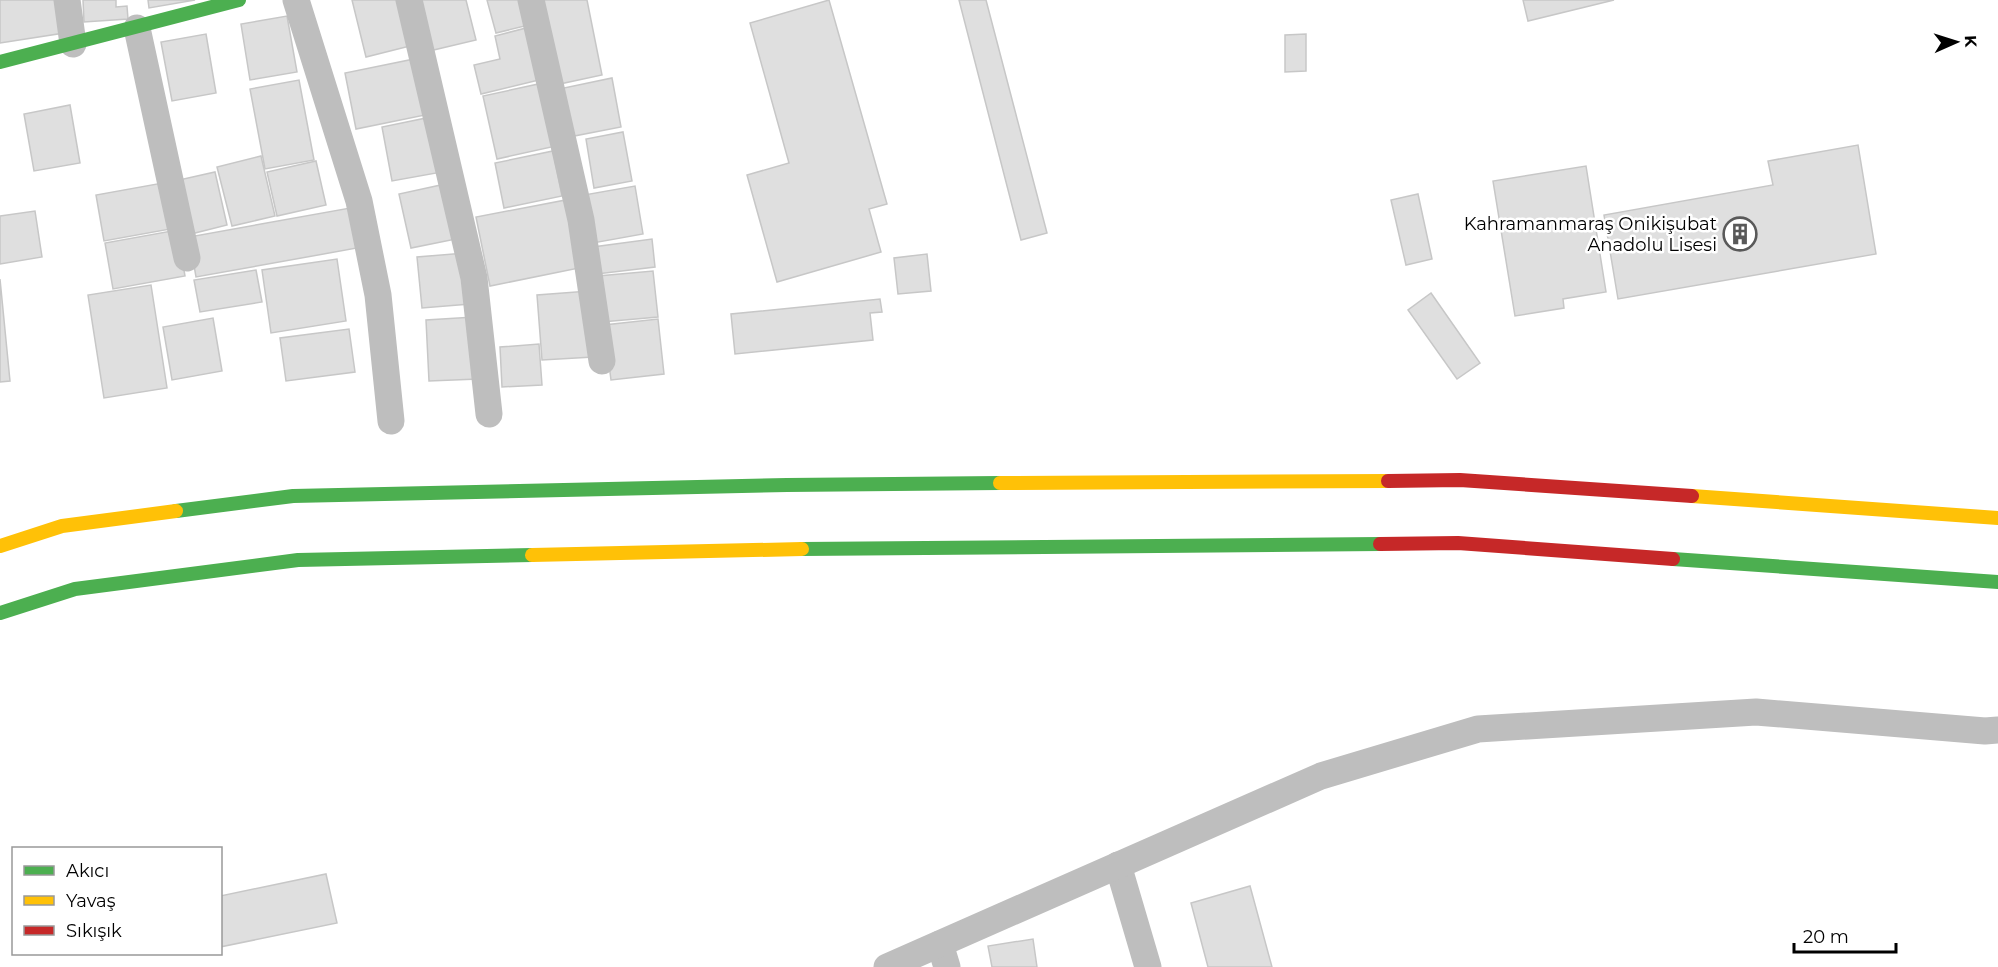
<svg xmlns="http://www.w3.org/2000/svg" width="1998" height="967" viewBox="0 0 1998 967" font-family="Montserrat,sans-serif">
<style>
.building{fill:#dfdfdf;stroke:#c7c7c7;stroke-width:1.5}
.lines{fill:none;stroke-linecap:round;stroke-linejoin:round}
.street{stroke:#bebebe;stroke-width:27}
.fast{stroke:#4caf50;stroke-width:14}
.slow{stroke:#ffc107;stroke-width:14}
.jam{stroke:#c62828;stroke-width:14}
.labels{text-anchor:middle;stroke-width:5;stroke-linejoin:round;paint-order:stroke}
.poi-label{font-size:18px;fill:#000;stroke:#fff;text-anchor:end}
</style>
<rect width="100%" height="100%" fill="#fff"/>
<g class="building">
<polygon points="0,0 59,0 64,33 0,43"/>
<polygon points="83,0 116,0 116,7 127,6 128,19 84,22"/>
<polygon points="148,0 195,0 149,8"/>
<polygon points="352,0 402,0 414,45 366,57"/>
<polygon points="412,0 466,0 476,40 425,52"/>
<polygon points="487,0 523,0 529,25 496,33"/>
<polygon points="537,0 587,0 602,75 555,85"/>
<polygon points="829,0 887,204 869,209 881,252 777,282 747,175 789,163 750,23"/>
<polygon points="959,0 986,0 1047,233 1021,240"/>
<polygon points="1523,0 1614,0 1528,21"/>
<polygon points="287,16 297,72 250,80 241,24"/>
<polygon points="526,28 539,80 481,94 474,65 500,59 495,36"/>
<polygon points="206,34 216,93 172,101 161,42"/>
<polygon points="1306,34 1306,71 1285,72 1285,35"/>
<polygon points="419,58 430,114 356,129 345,73"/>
<polygon points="612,78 621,127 569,137 559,89"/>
<polygon points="299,80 314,160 265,169 250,89"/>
<polygon points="543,83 556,146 497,159 483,96"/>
<polygon points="70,105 80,163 34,171 24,114"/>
<polygon points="431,117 442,172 392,181 382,127"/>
<polygon points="623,132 632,181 594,188 586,139"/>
<polygon points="1858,145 1876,254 1618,299 1604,215 1773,185 1768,161"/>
<polygon points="553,151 562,196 504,208 495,163"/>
<polygon points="261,156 275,216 232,226 217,167"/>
<polygon points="316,161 326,205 277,216 267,172"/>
<polygon points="1586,166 1606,292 1563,299 1564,308 1515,316 1493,181"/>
<polygon points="215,172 227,225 191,234 179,180"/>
<polygon points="168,182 176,228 104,241 96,195"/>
<polygon points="450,183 461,238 411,248 399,194"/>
<polygon points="635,186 643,234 593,243 584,195"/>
<polygon points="1418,194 1432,259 1406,265 1391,200"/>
<polygon points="571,199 584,267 490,286 476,217"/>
<polygon points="350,208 357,248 196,277 189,237"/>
<polygon points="35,211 42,257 0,264 0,216"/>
<polygon points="177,230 185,276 113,289 105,243"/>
<polygon points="652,239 655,267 597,274 593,247"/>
<polygon points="465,253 470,304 422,308 417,257"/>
<polygon points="927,254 931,291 898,294 894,258"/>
<polygon points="337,259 346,321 271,333 262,270"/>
<polygon points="256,270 262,302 200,312 194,280"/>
<polygon points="653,271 658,317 602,322 598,276"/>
<polygon points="0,279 10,381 0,382"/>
<polygon points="151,285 167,388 104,398 88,295"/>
<polygon points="589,291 593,357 542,360 537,295"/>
<polygon points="1431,293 1480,363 1457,379 1408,310"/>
<polygon points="880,299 882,312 870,313 873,340 735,354 731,314"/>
<polygon points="474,317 478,379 429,381 426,320"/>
<polygon points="213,318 222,371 172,380 163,327"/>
<polygon points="658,319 664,374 611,380 604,325"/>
<polygon points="349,329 355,372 286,381 280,338"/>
<polygon points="539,344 542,385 502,387 500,347"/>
<polygon points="326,874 337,923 220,947 220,896"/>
<polygon points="1250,886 1272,967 1208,967 1191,903"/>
<polygon points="1033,939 1037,967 992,967 988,946"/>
</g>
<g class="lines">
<g class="street">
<polyline points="67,0 73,44"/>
<polyline points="296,0 359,201 378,295 391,421"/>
<polyline points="409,0 474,278 489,414"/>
<polyline points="531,0 581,220 602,361"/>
<polyline points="137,28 187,258"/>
<polyline points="1118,865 1148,967"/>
<polyline points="940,944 947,967"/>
<polyline points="887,967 1321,776 1478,729 1756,712 1985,731 1998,730"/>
</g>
<g class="fast">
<polyline points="0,62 239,0"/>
<polyline points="176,511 293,496 787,485 1000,483"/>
<polyline points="802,549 1380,544"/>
<polyline points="1673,559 1998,582"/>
<polyline points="0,613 75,589 298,560 532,555"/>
</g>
<g class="slow">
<polyline points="1000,483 1388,481"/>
<polyline points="1692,496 1998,518"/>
<polyline points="0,546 62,526 176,511"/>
<polyline points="532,555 802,549"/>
</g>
<g class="jam">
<polyline points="1388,481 1460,480 1692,496"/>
<polyline points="1380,544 1458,543 1673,559"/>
</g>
</g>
<defs>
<g id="building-ring" transform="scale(1.725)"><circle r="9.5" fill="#fff" stroke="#595959" stroke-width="1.5"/><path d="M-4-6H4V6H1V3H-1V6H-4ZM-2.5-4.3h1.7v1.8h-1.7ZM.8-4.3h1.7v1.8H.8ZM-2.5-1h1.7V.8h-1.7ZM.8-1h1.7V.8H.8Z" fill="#595959"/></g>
</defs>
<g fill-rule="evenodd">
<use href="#building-ring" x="1740" y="234"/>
</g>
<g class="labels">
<g class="poi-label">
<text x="1717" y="230">Kahramanmaraş Onikişubat<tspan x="1717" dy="21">Anadolu Lisesi</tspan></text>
</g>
</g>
<rect x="12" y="847" width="210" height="108" fill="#ffffff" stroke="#999999" stroke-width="1.5"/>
<rect x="24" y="866" width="30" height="9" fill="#4caf50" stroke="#999999" stroke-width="1.5"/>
<text x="66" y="877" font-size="18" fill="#000000">Akıcı</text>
<rect x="24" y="896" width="30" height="9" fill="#ffc107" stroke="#999999" stroke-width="1.5"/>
<text x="66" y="907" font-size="18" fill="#000000">Yavaş</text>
<rect x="24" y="926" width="30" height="9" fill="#c62828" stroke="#999999" stroke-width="1.5"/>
<text x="66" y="937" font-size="18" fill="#000000">Sıkışık</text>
<g transform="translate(1956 42) rotate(87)" stroke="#ffffff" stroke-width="4.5" paint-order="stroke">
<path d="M0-4.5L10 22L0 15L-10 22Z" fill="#000000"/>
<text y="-9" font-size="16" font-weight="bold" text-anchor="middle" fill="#000000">K</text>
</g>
<path d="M1794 943v9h102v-9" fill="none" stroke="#000000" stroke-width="3"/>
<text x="1803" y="943" font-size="18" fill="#000000" stroke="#ffffff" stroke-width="4.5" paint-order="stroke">20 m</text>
</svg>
